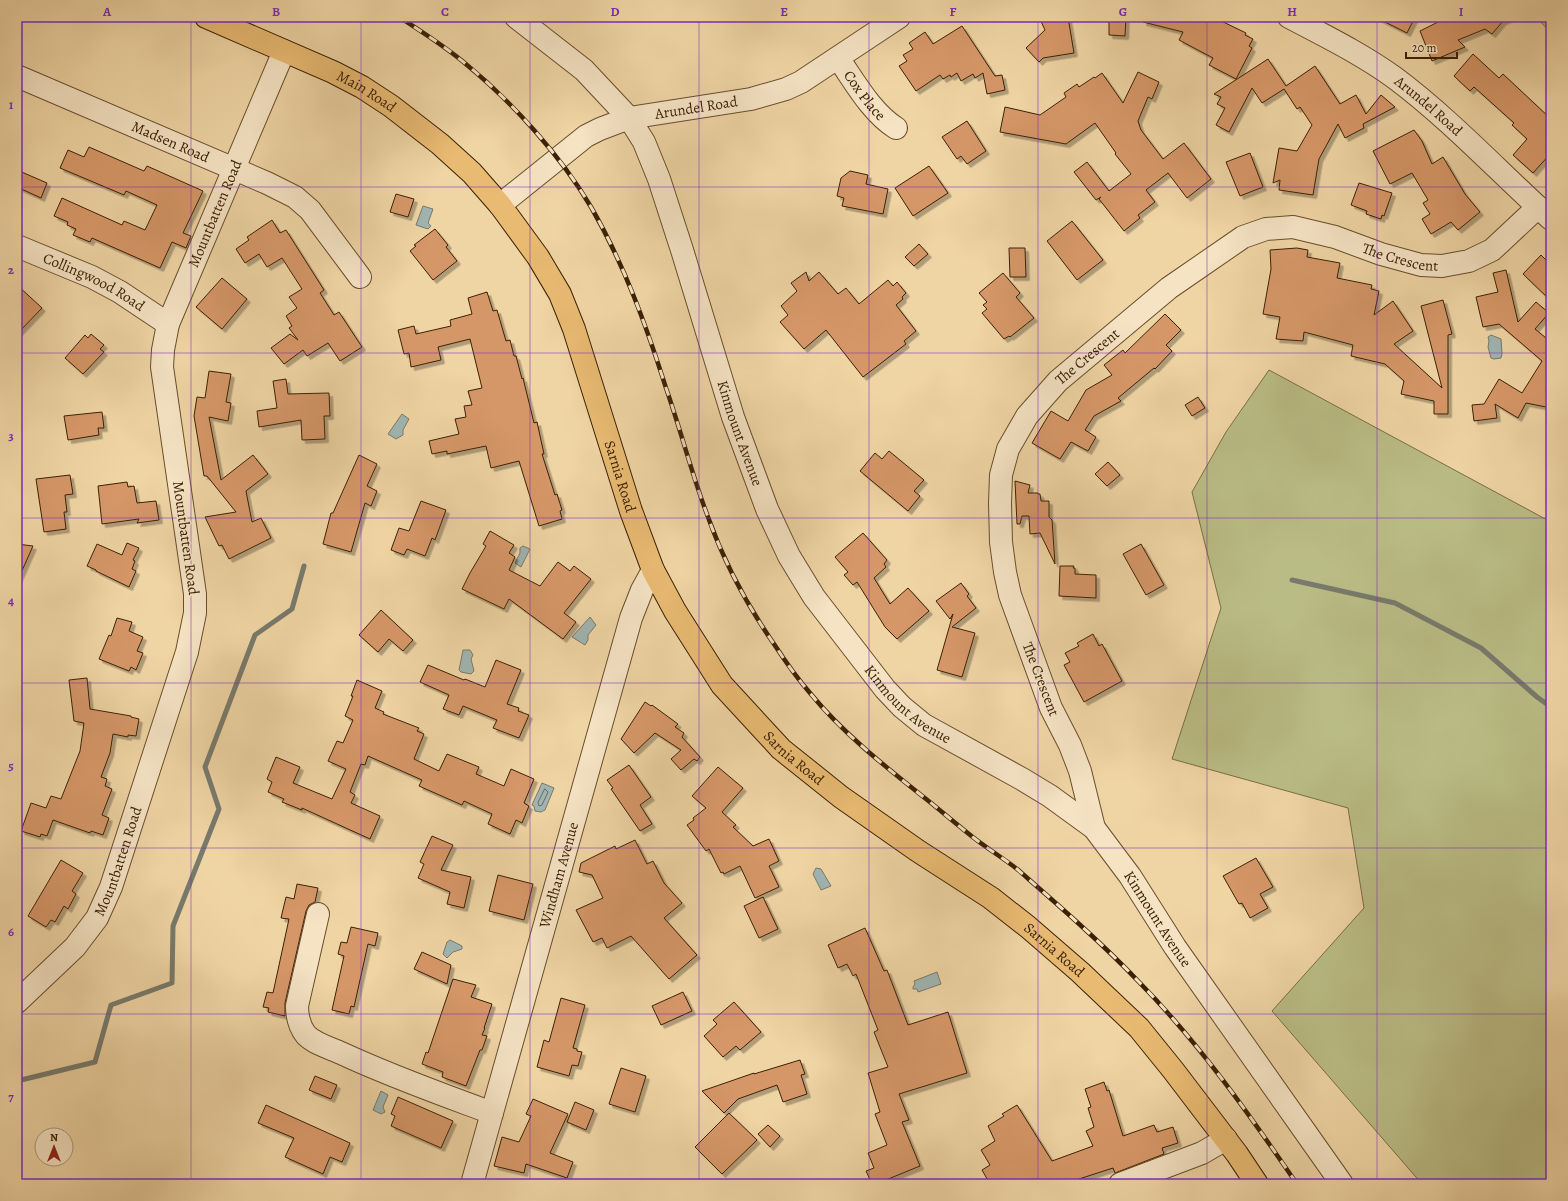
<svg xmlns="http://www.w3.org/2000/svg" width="1568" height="1201" viewBox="0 0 1568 1201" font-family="Alegreya,serif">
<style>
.green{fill:#babc85;stroke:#7a6e44}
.water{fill:#a0b5b2;stroke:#787a6c}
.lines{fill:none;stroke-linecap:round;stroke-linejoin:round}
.shore{stroke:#6e6b5b;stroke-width:1}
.stream{stroke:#787a6c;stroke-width:5}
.building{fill:#d69768;stroke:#3b2104;filter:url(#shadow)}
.minor-casing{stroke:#684e2c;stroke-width:24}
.major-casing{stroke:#3b2104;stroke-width:24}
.minor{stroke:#f5e3c4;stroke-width:22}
.major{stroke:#e8ba72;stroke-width:22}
.rail-casing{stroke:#3b2104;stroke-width:4.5}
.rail{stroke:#f5e3c4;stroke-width:3;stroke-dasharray:9;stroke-linecap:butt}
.grid{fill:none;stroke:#7b2cbf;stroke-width:1;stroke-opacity:0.55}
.labels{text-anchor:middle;stroke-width:3;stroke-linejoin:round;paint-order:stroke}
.street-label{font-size:15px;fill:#3b2104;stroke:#f5e3c4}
.neatline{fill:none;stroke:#7b2cbf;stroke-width:1.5}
.grid-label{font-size:13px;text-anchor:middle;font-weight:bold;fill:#7b2cbf}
</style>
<defs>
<filter id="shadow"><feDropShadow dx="3.5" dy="3.5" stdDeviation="0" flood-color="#0004"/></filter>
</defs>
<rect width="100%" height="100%" fill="#efd4a4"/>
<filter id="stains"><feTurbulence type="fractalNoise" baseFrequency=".005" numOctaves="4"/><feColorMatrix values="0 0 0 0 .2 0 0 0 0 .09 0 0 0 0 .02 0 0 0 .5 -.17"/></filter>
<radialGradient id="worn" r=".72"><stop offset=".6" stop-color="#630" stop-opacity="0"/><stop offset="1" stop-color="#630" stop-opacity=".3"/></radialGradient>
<g class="green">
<polygon points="1536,17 1551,17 1551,33"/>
<polygon points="1269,370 1551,522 1551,1184 1422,1184 1272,1011 1364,908 1348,808 1172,759 1221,608 1192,492 1226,432"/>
</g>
<g class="water">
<polygon points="423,206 433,209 428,223 431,226 428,229 416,225"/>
<polygon points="1491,335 1501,339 1502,354 1501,358 1494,359 1491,358 1488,347 1489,341 1488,337"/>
<polygon points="402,414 409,419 403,430 403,435 396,439 388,434"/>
<polygon points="523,546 530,549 521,567 515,563 520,553 520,548"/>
<polygon points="590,617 596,625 588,635 588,640 585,645 572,637"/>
<polygon points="463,650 470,650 473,655 471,659 474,671 471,674 461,672 459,670"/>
<polygon points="542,783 554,788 545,810 541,812 535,811 534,806 532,805"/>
<polygon points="816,868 821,869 831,886 821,890 813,874"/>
<polygon points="450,940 462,946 462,949 453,952 447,958 443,954 447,942"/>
<polygon points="937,972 941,984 918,992 917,989 913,989 913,987 915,984 914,981"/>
<polygon points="381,1091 388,1095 383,1107 385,1112 381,1114 373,1110"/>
</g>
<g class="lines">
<polygon class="shore" points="545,789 548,792 542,805 539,806 538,803"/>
<g class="stream">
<polyline points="1292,580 1395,603 1481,648 1537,697 1551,707"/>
<polyline points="17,1081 95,1062 111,1005 172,983 173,926 219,809 205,767 255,635 292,609 304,566"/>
</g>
</g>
<g class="building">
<polygon points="1039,17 1068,17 1074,53 1043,58 1039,62 1026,48 1045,30"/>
<polygon points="1109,17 1126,17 1125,36 1109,35"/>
<polygon points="1144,17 1213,17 1246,33 1245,35 1253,39 1249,46 1252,48 1236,79 1209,65 1213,58 1179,40 1183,32 1143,22"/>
<polygon points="1375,17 1415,17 1407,33"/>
<polygon points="1448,17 1513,17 1503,21 1492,34 1485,29 1458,40 1465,47 1432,61 1420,31"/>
<polygon points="962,26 995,76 1002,75 1005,90 987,94 983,73 975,78 973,74 961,81 957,73 951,77 950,75 943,79 940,75 916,91 899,66 907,61 903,55 913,49 909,43 925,32 933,44"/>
<polygon points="1473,54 1499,78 1503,74 1551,119 1551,153 1533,173 1513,155 1527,139 1512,125 1514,123 1474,87 1470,91 1454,76"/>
<polygon points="1268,59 1286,86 1315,66 1340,104 1356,95 1366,114 1381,95 1395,107 1363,124 1364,128 1345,138 1338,124 1319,159 1313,195 1279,190 1280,180 1273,183 1279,148 1297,151 1312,125 1300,107 1297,109 1284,89 1262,103 1252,88 1229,132 1216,125 1225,108 1217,104 1221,97 1214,94"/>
<polygon points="1138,72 1159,82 1152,99 1148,97 1138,121 1141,130 1163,159 1184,143 1211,179 1187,198 1168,173 1146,190 1155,202 1138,215 1140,218 1124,231 1099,199 1101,197 1096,200 1074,172 1087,162 1109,191 1131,174 1115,154 1116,153 1095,123 1066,144 1000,132 1005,107 1040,115 1066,97 1064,93 1077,84 1079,87 1094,77 1095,78 1102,73 1123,103"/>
<polygon points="967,121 986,151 967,164 961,156 957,159 942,137"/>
<polygon points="1414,130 1422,141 1432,164 1443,157 1465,194 1480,212 1458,230 1451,222 1431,234 1422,219 1430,214 1423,203 1428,200 1412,173 1390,184 1373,151"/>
<polygon points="89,147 144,171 147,166 203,191 183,233 191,236 186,248 172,242 160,268 92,238 90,242 73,235 76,229 67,225 68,222 54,216 62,198 122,225 124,221 145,230 157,205 126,191 124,195 60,168 68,150 84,157"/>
<polygon points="1250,153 1263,187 1240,196 1226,162"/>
<polygon points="929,166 948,193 913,216 895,188"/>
<polygon points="17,170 47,183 41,198 17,187"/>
<polygon points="850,171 868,175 866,184 888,189 883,214 842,206 844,198 837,196 841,178"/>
<polygon points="1359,183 1392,193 1384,216 1382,215 1381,219 1366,214 1367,211 1351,205"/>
<polygon points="396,194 414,199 408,217 390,212"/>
<polygon points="272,220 280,233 286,230 324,290 320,293 334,315 339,312 362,347 340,361 328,343 307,356 303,350 284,364 271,348 290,334 298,340 289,328 292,326 286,316 297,308 289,297 302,289 282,258 267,267 259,254 245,263 236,249 249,240 247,237"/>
<polygon points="1072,221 1103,260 1077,280 1047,241"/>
<polygon points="435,229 448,245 446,247 457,261 433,280 410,251 416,246 414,245"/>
<polygon points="919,244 928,254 914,266 905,257"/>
<polygon points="1009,248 1025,248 1026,277 1010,277"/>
<polygon points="1297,248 1308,250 1307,257 1340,263 1337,278 1372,285 1371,289 1379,291 1374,315 1393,301 1413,331 1394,344 1442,388 1421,306 1443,300 1452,334 1448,335 1448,414 1434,414 1434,401 1401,394 1404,381 1385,364 1351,356 1353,345 1304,332 1303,341 1276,339 1280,317 1263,314 1271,269 1270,250"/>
<polygon points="1541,255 1551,265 1551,301 1523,274"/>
<polygon points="1506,270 1518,322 1536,302 1549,313 1535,329 1551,342 1551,408 1526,403 1518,418 1495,404 1497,418 1474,421 1472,405 1484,404 1499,379 1522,393 1542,361 1499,324 1483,327 1476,297 1498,292 1493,273"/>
<polygon points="806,272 809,281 819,272 838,294 846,288 859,304 888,280 893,286 897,282 906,293 902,297 903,299 896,305 916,331 904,341 906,344 863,377 826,330 804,349 780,322 788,315 781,306 797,291 791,283"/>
<polygon points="1003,273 1020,293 1016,297 1034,318 1010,337 1009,336 1004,339 982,313 987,309 983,305 987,302 979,293"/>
<polygon points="222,278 247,299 222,329 196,307"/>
<polygon points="17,285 42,308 17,334"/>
<polygon points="487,292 493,311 497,310 506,341 510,340 514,356 516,356 522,379 523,378 534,423 537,422 544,454 542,454 555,495 557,494 562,510 560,511 562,519 539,526 519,461 491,468 486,446 447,454 447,451 432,454 429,441 459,434 455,419 466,417 464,406 472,405 468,391 482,388 470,339 438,347 441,360 411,367 409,353 404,354 398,330 414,326 416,334 451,326 450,320 472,314 468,298"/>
<polygon points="1165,314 1181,330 1166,345 1172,351 1155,369 1154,368 1118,398 1121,401 1094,416 1085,430 1096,437 1088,451 1071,442 1060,459 1032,443 1051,411 1068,421 1086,390 1112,375 1104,365 1123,350 1125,353"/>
<polygon points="91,334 104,345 100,349 104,352 83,374 65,358 85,335 88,338"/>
<polygon points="209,371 231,374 226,402 231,403 228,421 209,417 221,480 253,455 268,474 246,491 252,522 261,518 271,538 229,559 222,545 219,546 205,517 236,512 207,476 204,476 194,416 197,397 205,398"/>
<polygon points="286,379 288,394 329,393 330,416 324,416 325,439 302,440 301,420 259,427 257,411 277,408 273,381"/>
<polygon points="1198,397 1205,408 1192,416 1185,405"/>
<polygon points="102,412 104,428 98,428 99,435 68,440 64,416"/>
<polygon points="889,451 924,480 914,491 920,496 908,511 860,471 875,453 882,459"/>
<polygon points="359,455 377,464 367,486 377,491 371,506 365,503 351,552 323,544 331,513 333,513"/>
<polygon points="1108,462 1120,475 1107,486 1095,474"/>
<polygon points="70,475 73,494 65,495 67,512 64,512 66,529 44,532 36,479"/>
<polygon points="1015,481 1030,485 1028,493 1038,493 1038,494 1040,494 1041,501 1049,501 1049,517 1052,520 1055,564 1040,533 1030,534 1029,516 1022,516 1020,524 1017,524"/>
<polygon points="127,482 128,487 134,486 137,503 156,501 159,520 137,523 139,519 102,524 98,486"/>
<polygon points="421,501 446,510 435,540 432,538 425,556 407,549 404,555 391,550 399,528 409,531"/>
<polygon points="490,531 514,545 509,553 515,557 509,570 540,586 558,562 570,571 574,566 591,579 564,613 576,622 563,639 509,599 504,609 462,589 470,573 486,546 483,544"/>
<polygon points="863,533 887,560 884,564 886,567 874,578 890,604 908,588 929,611 897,639 885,627 857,582 853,585 844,575 848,572 835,557"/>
<polygon points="127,543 139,548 133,560 135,561 132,569 136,571 129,587 96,571 96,570 87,566 97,544 122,555"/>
<polygon points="17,544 33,546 17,582"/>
<polygon points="1141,544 1164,585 1146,595 1123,554"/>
<polygon points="1060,566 1074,566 1073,568 1075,568 1075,574 1096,575 1096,598 1059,596"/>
<polygon points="961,583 969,594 967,596 976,608 952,627 975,633 962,677 937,670 953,614 950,619 936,601"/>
<polygon points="381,610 413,640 403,651 389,639 378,652 359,635"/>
<polygon points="117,618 132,622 129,631 143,637 137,651 143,653 136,670 131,667 129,671 99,659 109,635 111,636"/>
<polygon points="1093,634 1099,646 1102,644 1122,681 1084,702 1064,665 1070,662 1065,653 1079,646 1077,643"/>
<polygon points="496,660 521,670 507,704 519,708 518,711 529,715 519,738 493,728 497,720 463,706 459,715 443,709 449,695 420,682 428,665 464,680 465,679 485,687"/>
<polygon points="87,678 90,709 131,716 131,717 139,719 136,736 128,735 128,737 113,734 110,753 101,777 107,779 105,786 112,789 102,815 109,818 103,835 91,831 90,833 53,820 47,836 41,834 40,837 21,831 31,803 46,808 51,796 61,799 80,751 84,723 74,721 69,680"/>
<polygon points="357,680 382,691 375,708 384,712 383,714 419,728 417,731 424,734 414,759 439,771 447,754 479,767 476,774 504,786 511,769 534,779 524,803 529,806 522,823 516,820 510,834 488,824 492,814 464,801 462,805 419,786 422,780 368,756 365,765 361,764 350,792 355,795 351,803 380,816 370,839 302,808 302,810 282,802 284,799 268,792 272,782 267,779 276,757 300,767 293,783 332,799 346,769 328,761 337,741 343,743 353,720 345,716 353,696 351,696"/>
<polygon points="645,702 651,706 652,705 678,724 675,727 684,733 682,737 700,757 697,761 694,759 681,770 671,759 681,750 655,733 634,753 621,739"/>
<polygon points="629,765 651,797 640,805 652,824 640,831 611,789 613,788 607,780"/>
<polygon points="718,767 743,788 722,812 736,825 733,827 753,846 769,839 779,861 769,866 779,887 755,898 740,866 724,874 723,872 721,873 709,849 706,851 687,825 694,820 693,818 706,808 692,796"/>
<polygon points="432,836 453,845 441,870 471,877 464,908 447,904 450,892 418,878 424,864 420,862"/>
<polygon points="635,840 647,864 653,861 664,883 682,903 664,918 697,955 669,979 631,936 607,948 602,938 593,942 576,910 603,898 592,875 579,872 581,863 615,846 616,849"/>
<polygon points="1256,858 1273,887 1260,894 1268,908 1250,918 1242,903 1239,904 1223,876"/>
<polygon points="61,860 83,873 72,891 76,894 68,909 64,906 55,922 51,920 46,927 28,916"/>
<polygon points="498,875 533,884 524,920 489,911"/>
<polygon points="297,884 318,888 315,902 309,905 306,911 285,1003 285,1016 268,1012 269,1008 263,1007 267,992 273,993 289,919 281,918 286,897 294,899"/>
<polygon points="763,897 778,929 759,938 744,906"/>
<polygon points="351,927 378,933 375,946 368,944 354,1007 351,1006 349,1014 332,1010 344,956 338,954 341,942 347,943"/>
<polygon points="865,928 884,971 887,970 908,1025 948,1012 967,1073 899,1094 909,1120 902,1122 920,1166 876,1184 872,1184 866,1171 874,1168 868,1153 887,1145 875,1114 880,1112 868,1073 888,1067 874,1032 878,1030 856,974 853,976 847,964 838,968 828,945"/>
<polygon points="422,952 451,965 447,984 414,969"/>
<polygon points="453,979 476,985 471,997 492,1004 484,1028 485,1028 482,1035 487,1036 482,1050 480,1050 466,1086 442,1077 443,1072 422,1064 426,1052 428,1053"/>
<polygon points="683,992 692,1011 661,1025 652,1006"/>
<polygon points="561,998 585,1005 573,1048 577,1049 577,1051 582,1052 578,1066 572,1065 569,1076 537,1067 544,1040 549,1042"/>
<polygon points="734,1002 761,1032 740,1050 736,1046 723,1057 704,1036 717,1024 713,1020"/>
<polygon points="800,1060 805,1074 801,1075 807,1094 783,1102 777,1085 738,1099 724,1113 702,1091 754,1073 754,1074"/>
<polygon points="621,1068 646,1076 635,1112 609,1104"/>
<polygon points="315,1076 337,1085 331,1099 309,1090"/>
<polygon points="1104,1082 1107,1091 1109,1090 1123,1136 1154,1125 1157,1132 1173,1127 1178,1143 1162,1148 1164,1154 1115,1173 1113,1168 1079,1179 1081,1184 990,1184 982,1170 990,1165 981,1150 995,1141 988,1126 1004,1116 1002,1114 1017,1105 1052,1161 1093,1146 1086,1131 1094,1127 1088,1108 1091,1107 1085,1089"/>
<polygon points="398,1097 453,1121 441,1148 391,1126 395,1116 391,1114"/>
<polygon points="533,1099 568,1114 550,1153 573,1162 567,1178 526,1164 524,1173 494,1166 502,1137 519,1142 531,1116 526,1114"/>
<polygon points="575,1102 594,1110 586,1130 567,1122"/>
<polygon points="266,1105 350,1143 342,1162 330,1157 323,1174 285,1157 294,1138 258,1123"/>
<polygon points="729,1113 757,1140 722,1174 695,1147"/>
<polygon points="768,1125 780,1136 770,1147 758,1134"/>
</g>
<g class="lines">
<g class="minor-casing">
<g id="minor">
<path id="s1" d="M 516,17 L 584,70 L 629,118 L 644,142 L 659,179 L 682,250 L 733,417 L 767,509 L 789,556 L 814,597 L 885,689 L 902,707 L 924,725 L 1022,779 L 1050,796 L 1094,828 L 1130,876 L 1175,947 L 1342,1184"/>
<path id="s2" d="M 1289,17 C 1325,36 1362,54 1395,78 C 1451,120 1499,172 1551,219"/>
<path id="s3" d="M 838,58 C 855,82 871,112 896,128"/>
<path id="s4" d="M 17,76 L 267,183 L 295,197 L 310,210 L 360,277"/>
<path id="s5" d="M 500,205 L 586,136 L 600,129 L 629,118 L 751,99 L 786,89 L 801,82 L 899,17"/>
<path id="s6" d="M 17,246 L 92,277 L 120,292 L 168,324"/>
<path id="s7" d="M 1094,828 L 1080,771 L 1070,745 L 1051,708 L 1010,595 L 1005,572 L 1001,542 L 1000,503 L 1001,475 L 1008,449 L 1027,416 L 1058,381 L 1169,288 L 1243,237 L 1266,229 L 1293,227 L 1335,237 L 1381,254 L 1421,265 L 1442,266 L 1469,261 L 1492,250 L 1538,207"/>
<path d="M 318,914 L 297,1006 C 297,1017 299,1026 306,1035 C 315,1044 330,1048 341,1053 C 390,1076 441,1094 492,1113"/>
<path id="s8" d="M 17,1002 L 75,947 L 97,918 L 111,887 L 187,652 L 195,613 L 195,594 L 162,367 L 163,350 L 168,324 L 284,51"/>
<path id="s9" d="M 472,1184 L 631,618 L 642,590 L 653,570"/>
<polyline points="1120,1184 1202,1153 1226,1139"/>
</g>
</g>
<g class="major-casing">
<g id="major">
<path id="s10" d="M 206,17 L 333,72 L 362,87 L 391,106 L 440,144 L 472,173 L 500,205 L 538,257 L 560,294 L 574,329 L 631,511 L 653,570 L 675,611 L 722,685 L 781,749 L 841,797 L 918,851 L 991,898 L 1028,927 L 1080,972 L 1139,1028 L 1173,1070 L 1237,1154 L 1257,1184"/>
</g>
</g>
<use href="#minor" class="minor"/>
<use href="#major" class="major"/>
<g class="rail-casing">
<path id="rail" d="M 399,17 C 422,32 446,47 467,65 C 512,102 561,156 591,207 C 624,264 646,325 666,388 C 681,431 692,475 708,517 C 724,562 747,605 774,644 C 785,661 797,678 810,693 C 842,732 882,764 921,795 C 939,809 956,824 974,838 C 988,849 1003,858 1017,869 C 1058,905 1101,942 1139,982 C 1199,1043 1249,1114 1297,1184"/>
</g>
<use href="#rail" class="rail"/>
</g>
<path class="grid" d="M 191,17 L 191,1184M 361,17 L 361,1184M 530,17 L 530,1184M 699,17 L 699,1184M 869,17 L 869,1184M 1038,17 L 1038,1184M 1207,17 L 1207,1184M 1377,17 L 1377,1184M 17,187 L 1551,187M 17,353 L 1551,353M 17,518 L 1551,518M 17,683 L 1551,683M 17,848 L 1551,848M 17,1014 L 1551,1014"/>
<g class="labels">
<g class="street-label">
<text dy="5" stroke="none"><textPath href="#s10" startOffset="177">Main Road</textPath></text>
<text dy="5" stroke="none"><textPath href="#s3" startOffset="46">Cox Place</textPath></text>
<text dy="5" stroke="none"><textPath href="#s2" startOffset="166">Arundel Road</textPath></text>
<text dy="5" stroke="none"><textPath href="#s5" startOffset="225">Arundel Road</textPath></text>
<text dy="5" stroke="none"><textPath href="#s4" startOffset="167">Madsen Road</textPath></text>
<text dy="5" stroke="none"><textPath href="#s8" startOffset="849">Mountbatten Road</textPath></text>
<text dy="5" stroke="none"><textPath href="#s7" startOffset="879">The Crescent</textPath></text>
<text dy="5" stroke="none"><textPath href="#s6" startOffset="85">Collingwood Road</textPath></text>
<text dy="5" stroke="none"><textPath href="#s7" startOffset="519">The Crescent</textPath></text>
<text dy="5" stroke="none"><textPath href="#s1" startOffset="487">Kinmount Avenue</textPath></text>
<text dy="5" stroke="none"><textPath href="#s10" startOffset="653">Sarnia Road</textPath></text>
<text transform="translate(186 538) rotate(82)" y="5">Mountbatten Road</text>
<text transform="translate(1041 679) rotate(69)" y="5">The Crescent</text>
<text dy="5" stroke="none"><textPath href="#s1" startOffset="811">Kinmount Avenue</textPath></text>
<text dy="5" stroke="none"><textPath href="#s10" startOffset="989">Sarnia Road</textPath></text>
<text dy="5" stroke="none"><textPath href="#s8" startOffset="177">Mountbatten Road</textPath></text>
<text dy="5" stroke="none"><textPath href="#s9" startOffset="321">Windham Avenue</textPath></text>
<text dy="5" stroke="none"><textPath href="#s1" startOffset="1147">Kinmount Avenue</textPath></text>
<text dy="5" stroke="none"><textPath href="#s10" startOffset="1313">Sarnia Road</textPath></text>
</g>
</g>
<rect width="1568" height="1201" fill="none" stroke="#efd4a4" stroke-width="44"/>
<g transform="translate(54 1147)"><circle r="19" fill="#f5e3c4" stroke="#ab9577"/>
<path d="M0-3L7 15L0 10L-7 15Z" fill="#8f2418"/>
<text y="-6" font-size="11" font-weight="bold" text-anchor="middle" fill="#3b2104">N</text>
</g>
<path d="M1406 52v6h51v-6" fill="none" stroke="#3b2104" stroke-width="2"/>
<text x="1412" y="52" font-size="12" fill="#3b2104" stroke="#f5e3c4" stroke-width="3" paint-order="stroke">20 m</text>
<rect x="22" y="22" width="1524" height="1157" class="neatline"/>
<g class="grid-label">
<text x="107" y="16">A</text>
<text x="276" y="16">B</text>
<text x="445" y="16">C</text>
<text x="615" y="16">D</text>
<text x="784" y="16">E</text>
<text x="953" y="16">F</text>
<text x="1123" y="16">G</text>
<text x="1292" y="16">H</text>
<text x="1461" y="16">I</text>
<text x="11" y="109">1</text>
<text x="11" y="274">2</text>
<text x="11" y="440">3</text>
<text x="11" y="605">4</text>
<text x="11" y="770">5</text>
<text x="11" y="936">6</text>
<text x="11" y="1101">7</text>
</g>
<rect width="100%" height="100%" filter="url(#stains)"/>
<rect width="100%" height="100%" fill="url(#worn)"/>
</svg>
